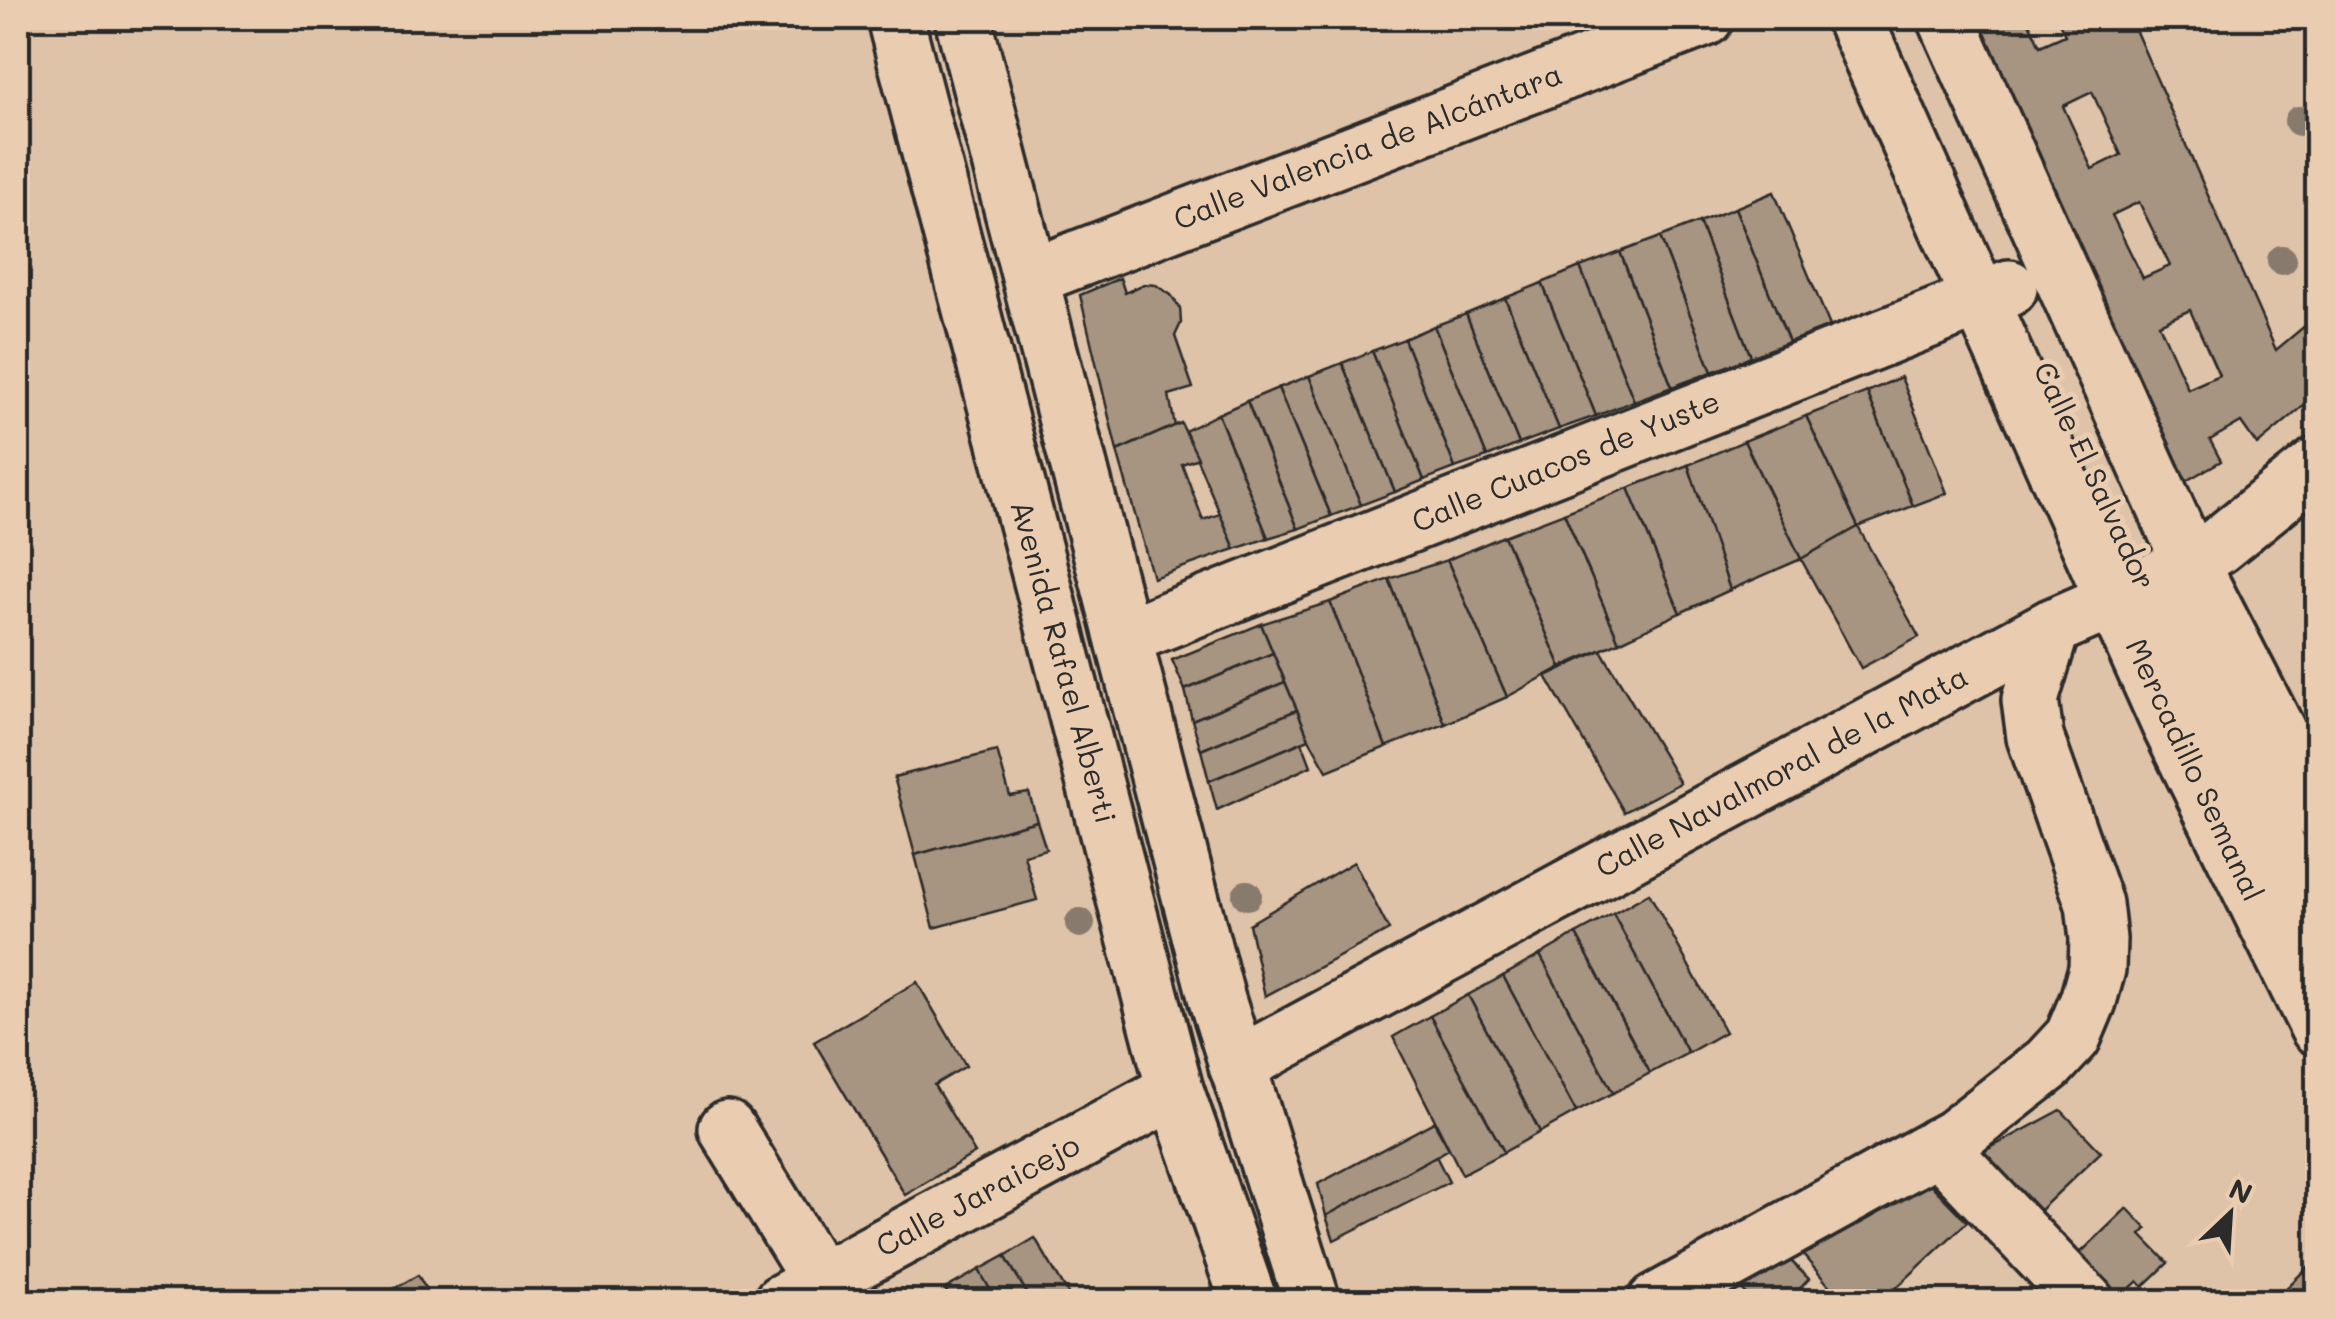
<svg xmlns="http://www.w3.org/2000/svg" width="2335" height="1319" viewBox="0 0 2335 1319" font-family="Mali,sans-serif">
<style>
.building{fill:#a79481;stroke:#2b2b2b;stroke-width:2.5;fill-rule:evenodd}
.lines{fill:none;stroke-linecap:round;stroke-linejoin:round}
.minor-casing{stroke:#2b2b2b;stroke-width:62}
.minor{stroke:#eacdb1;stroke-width:55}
.tree{fill:#887a6c}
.labels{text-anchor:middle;stroke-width:10;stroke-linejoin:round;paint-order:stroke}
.street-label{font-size:30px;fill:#2b2b2b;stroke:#eacdb1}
</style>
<rect width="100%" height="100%" fill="#dfc3a9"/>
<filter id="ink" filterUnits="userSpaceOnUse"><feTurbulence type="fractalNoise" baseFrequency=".01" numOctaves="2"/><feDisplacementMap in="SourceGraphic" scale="20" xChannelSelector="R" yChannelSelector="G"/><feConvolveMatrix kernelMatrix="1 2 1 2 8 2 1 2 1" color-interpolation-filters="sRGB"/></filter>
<g filter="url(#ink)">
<g class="building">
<path d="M 1968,18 L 2027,18 L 2040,46 L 2065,35 L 2057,18 L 2130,18 L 2276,350 L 2318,315 L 2318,394 L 2257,445 L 2241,422 L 2210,440 L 2221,461 L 2177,486 ZM 2092,92 L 2121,155 L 2092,169 L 2063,106 ZM 2139,202 L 2170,266 L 2143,278 L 2112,215 ZM 2190,310 L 2219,375 L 2188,389 L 2159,324 Z"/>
<polygon points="1774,192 1830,326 1789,342 1735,208"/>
<polygon points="1735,208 1789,342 1751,357 1699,222"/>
<polygon points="1699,222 1751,357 1712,372 1660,237"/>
<polygon points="1660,237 1712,372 1672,387 1620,252"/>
<polygon points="1620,252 1672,387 1634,401 1580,267"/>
<polygon points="1580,267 1634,401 1596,416 1542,283"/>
<polygon points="1120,278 1125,293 1144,284 1156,285 1171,295 1180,308 1181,323 1175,336 1193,388 1169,395 1175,426 1117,451 1080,295"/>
<polygon points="1542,283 1596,416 1559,429 1505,298"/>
<polygon points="1505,298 1559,429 1519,444 1466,314"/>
<polygon points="1466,314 1519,444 1487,457 1434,326"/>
<polygon points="1434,326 1487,457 1455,468 1404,339"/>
<polygon points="1404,339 1455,468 1424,480 1372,351"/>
<polygon points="1372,351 1424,480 1395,492 1342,363"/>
<polygon points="1342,363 1395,492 1361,505 1309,376"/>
<polygon points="1309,376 1361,505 1331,516 1278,388"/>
<polygon points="1901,377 1947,493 1913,506 1867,392"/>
<polygon points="1278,388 1331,516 1298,529 1247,401"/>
<polygon points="1867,392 1913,506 1858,527 1806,416"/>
<polygon points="1247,401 1298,529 1268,538 1218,414"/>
<polygon points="1218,414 1268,538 1235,549 1185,431"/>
<polygon points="1806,416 1858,527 1801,559 1744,441"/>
<polygon points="1181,423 1198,458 1182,464 1203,520 1220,514 1235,549 1153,578 1117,451"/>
<polygon points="1744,441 1801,559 1730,590 1688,465"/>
<polygon points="1688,465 1730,590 1680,613 1628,488"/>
<polygon points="1628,488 1680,613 1619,642 1564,513"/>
<polygon points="1564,513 1619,642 1561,667 1504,536"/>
<polygon points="1858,527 1919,637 1861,668 1801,559"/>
<polygon points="1504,536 1561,667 1507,697 1447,560"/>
<polygon points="1447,560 1507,697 1445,724 1389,579"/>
<polygon points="1389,579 1445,724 1386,747 1330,602"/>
<polygon points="1330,602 1386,747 1327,771 1309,739 1261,624"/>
<polygon points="1261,624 1273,653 1185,690 1172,660"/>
<polygon points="1601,650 1680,783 1624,812 1546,676"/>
<polygon points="1273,653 1285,682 1192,720 1185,690"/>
<polygon points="1285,682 1297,710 1201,750 1192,720"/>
<polygon points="1297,710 1309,739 1209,781 1201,750"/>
<polygon points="1302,742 1311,766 1217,810 1209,781"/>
<polygon points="997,751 1010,796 1029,793 1037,821 915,855 894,777"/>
<polygon points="1037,821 1046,849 1024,855 1037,900 934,928 915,855"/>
<polygon points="1354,862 1389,930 1265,996 1249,924"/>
<polygon points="1649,893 1725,1032 1688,1053 1613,914"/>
<polygon points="1613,914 1688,1053 1650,1073 1576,934"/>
<polygon points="1576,934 1650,1073 1613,1093 1540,955"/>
<polygon points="1540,955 1613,1093 1576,1112 1503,976"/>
<polygon points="1503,976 1576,1112 1540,1132 1468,995"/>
<polygon points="917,982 966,1066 934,1085 975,1153 905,1195 814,1042"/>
<polygon points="1468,995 1540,1132 1504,1152 1430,1016"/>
<polygon points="1430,1016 1504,1152 1462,1174 1393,1037"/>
<polygon points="2061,1110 2101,1152 2037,1213 1979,1154"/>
<polygon points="1434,1122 1449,1149 1326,1216 1318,1184"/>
<polygon points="1436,1156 1449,1182 1334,1240 1326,1216"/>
<polygon points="1930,1184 1967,1222 1881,1302 1843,1302 1803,1255"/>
<polygon points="2127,1208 2147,1229 2141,1235 2168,1263 2143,1287 2138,1281 2117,1300 2076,1257"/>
<polygon points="1035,1238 1073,1302 1032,1302 1005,1256"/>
<polygon points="1005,1256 1032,1302 997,1302 979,1270"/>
<polygon points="1791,1261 1809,1279 1787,1302 1754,1302 1741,1288"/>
<polygon points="2309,1266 2318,1275 2318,1302 2272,1302"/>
<polygon points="979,1270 997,1302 953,1302 945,1289"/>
<polygon points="418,1275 433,1302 389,1302 385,1294"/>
</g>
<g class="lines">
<g class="minor-casing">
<g id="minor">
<polyline points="895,18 1175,1090 1249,1302"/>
<polyline points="963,18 1217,1000 1312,1302"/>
<polyline points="1854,18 2169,723 2318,1027"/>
<polyline points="1946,18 2190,562 2318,810"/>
<polyline points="1031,277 1705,18"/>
<polyline points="2156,609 2318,925"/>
<polyline points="1124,637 2009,288"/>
<polyline points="1237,1066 2052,627 2144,587 2218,546 2318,465"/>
<polyline points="727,1129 820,1281"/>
<polyline points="1938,1146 2086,1302"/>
<polyline points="782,1302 1175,1090"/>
<polyline points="1656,1302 1955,1137 2048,1064 2073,1037 2088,1001 2097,969 2098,939 2094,904 2035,737 2030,700 2052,627"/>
</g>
</g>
<use href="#minor" class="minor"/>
</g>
<g class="tree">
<circle cx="2299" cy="121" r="15"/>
<circle cx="2282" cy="260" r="15"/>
<circle cx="1247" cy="895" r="15"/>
<circle cx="1080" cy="923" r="15"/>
</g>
</g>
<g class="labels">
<g class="street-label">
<text transform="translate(1368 147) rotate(-21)" y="10">Calle Valencia de Alcántara</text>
<text transform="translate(1566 462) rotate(-22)" y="10">Calle Cuacos de Yuste</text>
<text transform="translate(2094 476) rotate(65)" y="10">Calle El Salvador</text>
<text transform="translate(1063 662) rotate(75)" y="10">Avenida Rafael Alberti</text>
<text transform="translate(2194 770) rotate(65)" y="10">Mercadillo Semanal</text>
<text transform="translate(1782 772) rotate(-28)" y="10">Calle Navalmoral de la Mata</text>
<text transform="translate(978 1196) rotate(-28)" y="10">Calle Jaraicejo</text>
</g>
</g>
<rect width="2335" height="1319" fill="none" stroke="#eacdb1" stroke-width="60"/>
<rect x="30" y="30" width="2275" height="1259" fill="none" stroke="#2b2b2b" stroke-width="4" filter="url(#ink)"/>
<g transform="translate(2230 1214) rotate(25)" stroke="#eacdb1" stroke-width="8" paint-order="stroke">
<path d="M0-8L18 38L0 25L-18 38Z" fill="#2b2b2b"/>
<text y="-15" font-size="28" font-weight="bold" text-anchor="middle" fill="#2b2b2b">N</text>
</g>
</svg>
